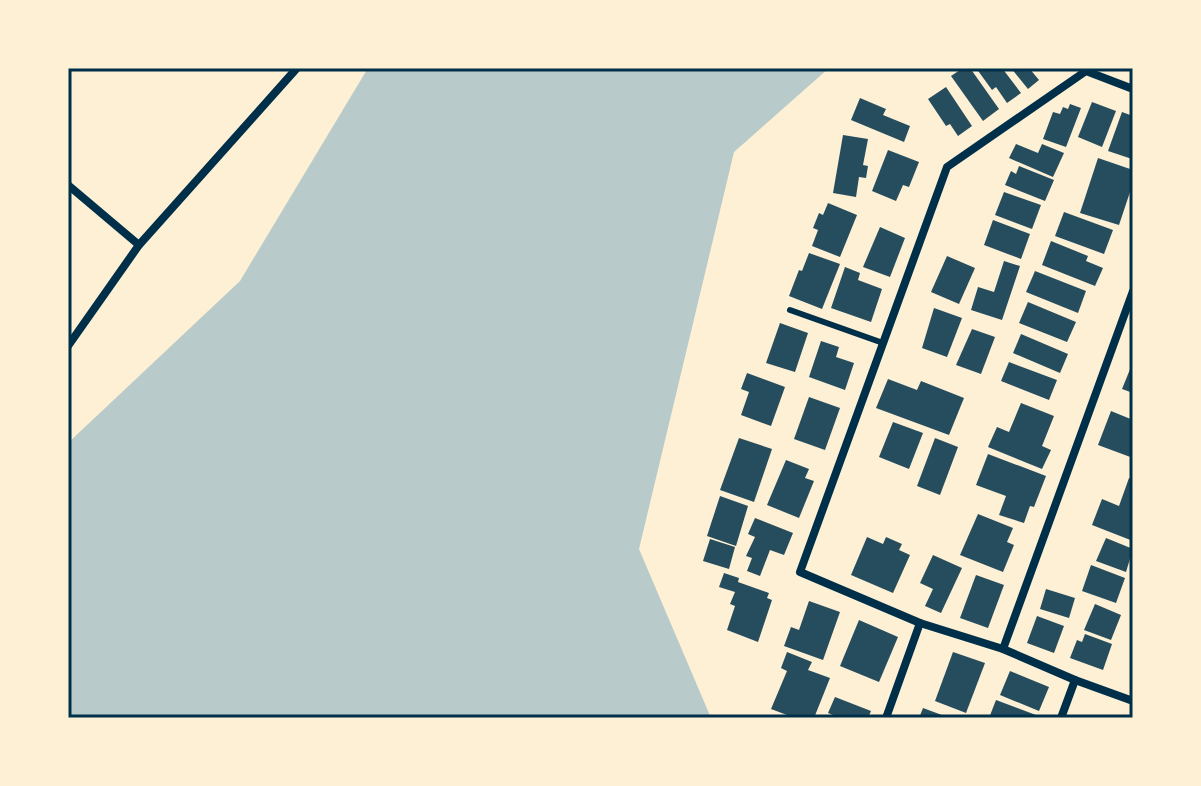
<svg xmlns="http://www.w3.org/2000/svg" width="1201" height="786" viewBox="0 0 1201 786" font-family="'Open Sans',sans-serif">
<style>
.green{fill:#b9caca}
.building{fill:#264d5e}
.lines{fill:none;stroke-linecap:round;stroke-linejoin:round}
.service{stroke:#003049;stroke-width:6}
.minor{stroke:#003049;stroke-width:8}
.neatline{fill:none;stroke:#003049;stroke-width:3}
</style>
<rect width="100%" height="100%" fill="#fdf0d5"/>
<polygon class="green" points="368,68 829,68 734,152 639,549 711,718 68,718 68,443 240,281"/>
<g class="building">
<polygon points="963,68 970,68 999,109 983,121 951,76"/>
<polygon points="976,68 1002,68 1021,93 1007,103 996,87 992,90"/>
<polygon points="1011,68 1029,68 1039,80 1028,89"/>
<polygon points="946,87 972,126 958,136 950,124 946,126 928,99"/>
<polygon points="860,98 886,109 883,115 910,126 904,142 851,120"/>
<polygon points="1092,102 1116,111 1102,147 1078,137"/>
<polygon points="1070,104 1081,108 1066,147 1043,139 1053,112 1060,114 1063,107 1068,109"/>
<polygon points="1122,112 1133,116 1132,159 1108,151"/>
<polygon points="843,135 868,139 863,165 868,166 866,178 859,177 856,197 833,193"/>
<polygon points="1016,144 1038,153 1042,144 1064,153 1053,177 1009,158"/>
<polygon points="888,150 919,162 909,187 903,185 896,201 872,191"/>
<polygon points="1098,158 1133,170 1133,183 1119,225 1080,213"/>
<polygon points="1019,166 1054,180 1045,201 1005,185 1011,171 1016,174"/>
<polygon points="1004,192 1041,205 1032,229 995,215"/>
<polygon points="828,203 857,215 840,257 812,246 818,230 813,228 819,213 823,215"/>
<polygon points="1064,212 1113,230 1104,254 1055,236"/>
<polygon points="993,220 1030,234 1021,259 984,245"/>
<polygon points="880,227 905,238 890,277 863,267"/>
<polygon points="1051,241 1088,256 1086,261 1103,268 1095,286 1042,265"/>
<polygon points="809,253 840,264 822,309 789,296 799,270 802,271"/>
<polygon points="947,256 975,268 959,304 931,292"/>
<polygon points="1004,261 1020,266 1002,320 971,310 978,287 994,292"/>
<polygon points="845,267 860,273 858,280 882,289 871,322 831,308"/>
<polygon points="1035,271 1086,291 1078,313 1026,292"/>
<polygon points="1028,302 1076,322 1067,342 1019,323"/>
<polygon points="934,308 962,318 947,357 922,348"/>
<polygon points="780,323 808,333 795,372 766,363"/>
<polygon points="972,329 995,337 981,374 956,365"/>
<polygon points="1021,334 1068,354 1060,373 1013,353"/>
<polygon points="821,341 839,347 836,357 854,363 845,390 809,377"/>
<polygon points="1009,362 1057,380 1049,400 1001,381"/>
<polygon points="1133,362 1133,393 1122,389"/>
<polygon points="747,373 785,387 771,426 741,415 749,392 741,389"/>
<polygon points="888,379 917,390 921,381 964,398 949,435 876,408"/>
<polygon points="809,397 840,408 825,450 794,439"/>
<polygon points="1021,403 1054,416 1042,446 1051,450 1042,469 988,447 997,427 1009,432"/>
<polygon points="1111,411 1133,420 1133,458 1098,445"/>
<polygon points="893,422 923,433 909,469 879,457"/>
<polygon points="739,438 772,449 754,502 720,490"/>
<polygon points="935,438 958,447 940,495 917,486"/>
<polygon points="988,454 1046,476 1034,507 1030,506 1024,523 999,515 1006,496 976,485"/>
<polygon points="786,460 809,469 805,478 814,481 799,518 767,505"/>
<polygon points="1129,478 1133,479 1133,541 1092,525 1102,499 1119,506"/>
<polygon points="720,496 748,506 736,546 707,536"/>
<polygon points="978,514 1013,528 1007,542 1014,545 1003,572 960,555"/>
<polygon points="755,518 793,533 784,555 770,550 760,576 747,571 752,558 746,556 755,537 748,534"/>
<polygon points="867,537 883,544 886,537 902,544 899,550 910,555 893,593 851,575"/>
<polygon points="1106,538 1133,549 1126,572 1096,561"/>
<polygon points="710,539 735,547 729,569 703,561"/>
<polygon points="933,555 962,568 941,613 925,606 933,589 920,583"/>
<polygon points="1091,565 1125,578 1116,603 1082,591"/>
<polygon points="724,573 739,578 738,582 769,593 767,598 772,600 758,642 727,630 735,606 730,604 735,592 719,587"/>
<polygon points="976,575 1004,585 988,628 960,618"/>
<polygon points="1046,589 1075,598 1069,618 1040,609"/>
<polygon points="809,601 840,612 823,660 784,646 791,627 799,630"/>
<polygon points="1095,604 1121,615 1111,640 1084,630"/>
<polygon points="1037,616 1064,626 1054,653 1027,643"/>
<polygon points="859,620 898,637 879,682 840,666"/>
<polygon points="1085,634 1112,644 1103,670 1070,658 1077,640 1082,642"/>
<polygon points="787,652 812,662 808,670 830,678 814,718 795,718 771,709 787,671 781,668"/>
<polygon points="953,652 985,663 966,713 935,701"/>
<polygon points="1010,671 1049,687 1039,711 1000,695"/>
<polygon points="835,697 871,711 868,718 831,718 833,715 828,713"/>
<polygon points="996,700 1036,715 1035,718 989,718"/>
<polygon points="923,708 950,718 919,718"/>
</g>
<g class="lines">
<polyline class="service" points="790,310 883,343"/>
<g class="minor">
<polyline points="1133,89 1086,71 947,167 800,572 920,623 1003,649 1075,680 1133,701"/>
<polyline points="68,185 139,245"/>
<polyline points="68,346 139,245 297,68"/>
<polyline points="1003,649 1133,291"/>
<polyline points="886,718 920,623"/>
<polyline points="1061,718 1075,680"/>
</g>
</g>
<rect width="1201" height="786" fill="none" stroke="#fdf0d5" stroke-width="140"/>
<rect x="70" y="70" width="1061" height="646" class="neatline"/>
</svg>
